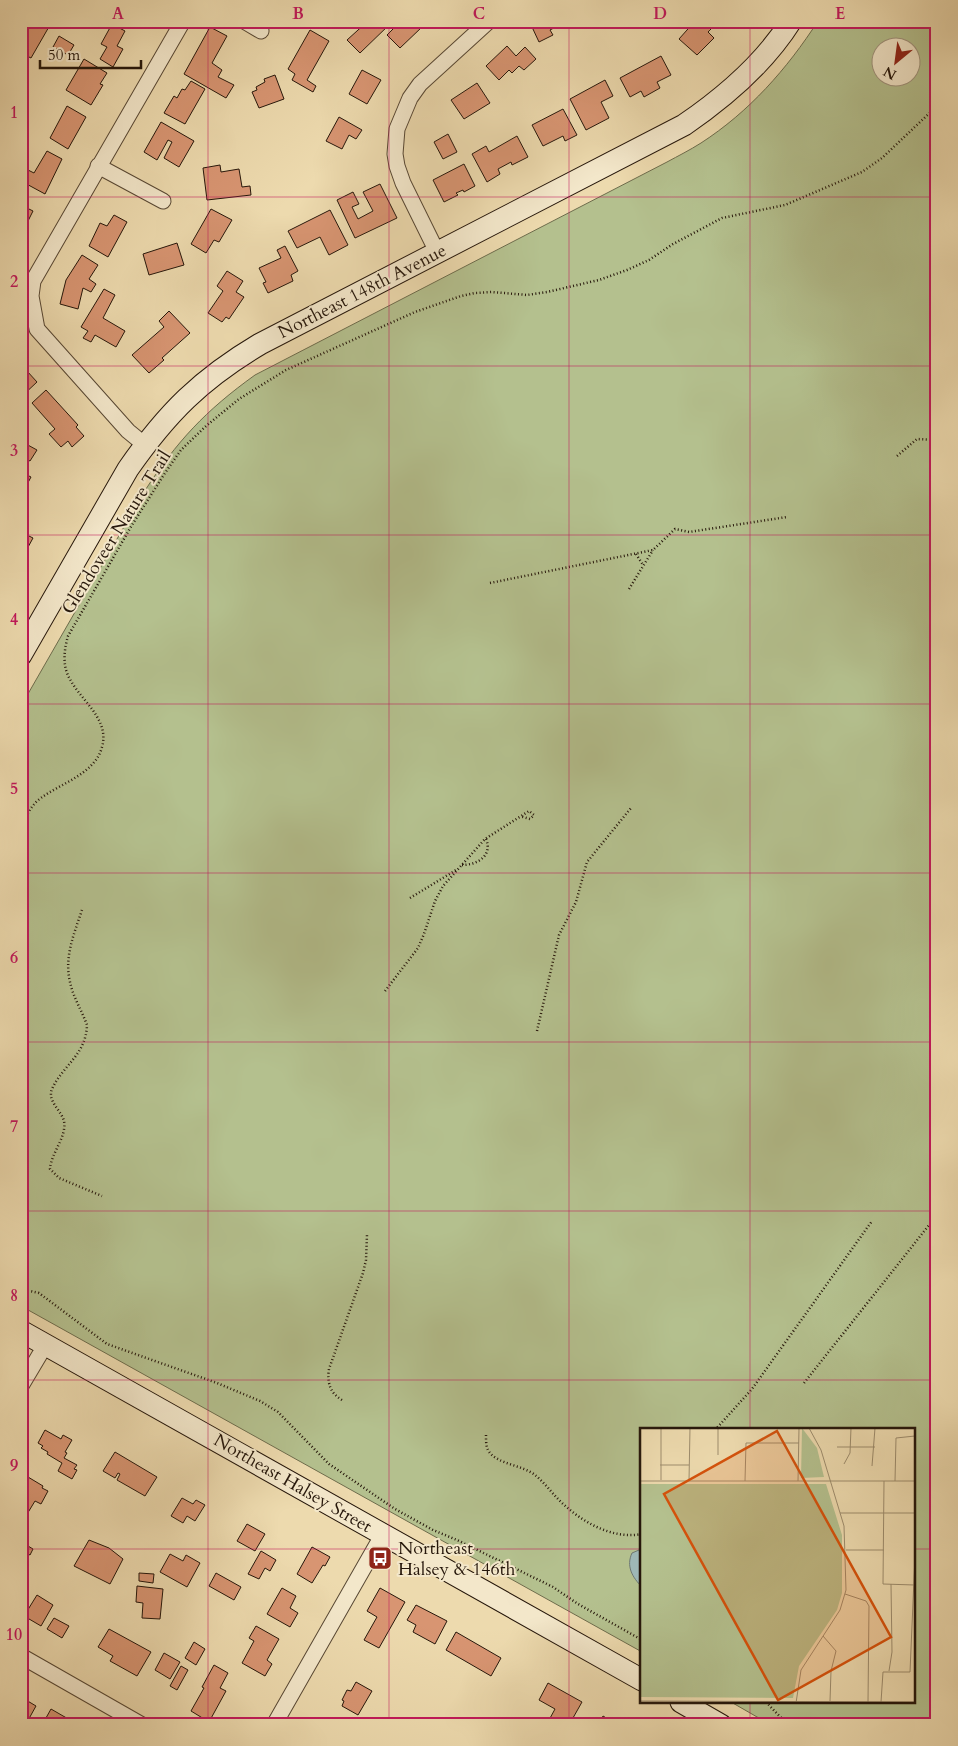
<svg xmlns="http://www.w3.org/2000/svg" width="958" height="1746" viewBox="0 0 958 1746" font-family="Cardo,serif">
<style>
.green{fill:#b4c08e;stroke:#6d6c4c;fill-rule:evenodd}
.water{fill:#9eb8b6;stroke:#6e7872}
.building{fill:#d89572;stroke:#26170b}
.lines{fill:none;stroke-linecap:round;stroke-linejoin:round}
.minor-casing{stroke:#584834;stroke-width:17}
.secondary-casing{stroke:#26170b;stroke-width:23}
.path{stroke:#26170b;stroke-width:2.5;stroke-dasharray:1 2.5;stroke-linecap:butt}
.minor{stroke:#f3e7ca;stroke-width:15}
.secondary{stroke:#f3e7ca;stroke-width:21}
.grid{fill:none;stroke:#c2185b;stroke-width:1;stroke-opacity:0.55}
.labels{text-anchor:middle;stroke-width:4;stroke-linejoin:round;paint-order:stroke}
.street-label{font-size:18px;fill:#26170b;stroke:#f3e7ca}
.poi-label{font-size:18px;fill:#26170b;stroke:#f3e7ca;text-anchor:start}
.inset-road{fill:none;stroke:#9d8c6d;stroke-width:1}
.view{fill:#d5520c;fill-opacity:0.15;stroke:#d5520c;stroke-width:2.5}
.inset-edge{fill:none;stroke:#26170b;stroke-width:2.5}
.neatline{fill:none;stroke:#c2185b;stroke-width:2}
.grid-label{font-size:16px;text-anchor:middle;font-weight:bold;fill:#c2185b}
</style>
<rect width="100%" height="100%" fill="#eddaae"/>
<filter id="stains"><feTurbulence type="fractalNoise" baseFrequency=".004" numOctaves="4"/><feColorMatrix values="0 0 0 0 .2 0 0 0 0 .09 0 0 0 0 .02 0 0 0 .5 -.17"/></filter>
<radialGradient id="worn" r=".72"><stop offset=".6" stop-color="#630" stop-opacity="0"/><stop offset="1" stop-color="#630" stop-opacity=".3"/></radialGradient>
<path class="green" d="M 818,21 L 937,21 L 937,1725 L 771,1725 L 731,1702 L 914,1702 L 914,1430 L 642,1430 L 642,1652 L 21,1306 L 21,706 L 144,492 C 177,441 205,411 255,375 L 667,162 C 678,156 690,150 701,143 C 749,112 787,69 818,21 ZM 880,48 L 910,48 L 910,78 L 880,78 Z"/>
<path class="water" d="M 639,1550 L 642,1550 L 642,1587 C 632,1577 626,1566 632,1553 Z"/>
<g class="building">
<polygon points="21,21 43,21 50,25 31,58 21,53 21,37 25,30 21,28"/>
<polygon points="317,21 344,21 344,23 319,23"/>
<polygon points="368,21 387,21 390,24 360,53 347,40"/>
<polygon points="401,21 431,21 423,29 422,27 400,48 387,35"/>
<polygon points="543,21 567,21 550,30 553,35 539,42 532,27"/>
<polygon points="695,21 718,22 708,32 714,38 697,55 679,39"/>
<polygon points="112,24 125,31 117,46 123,49 113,67 100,59 107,47 101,44"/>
<polygon points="210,27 227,36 212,63 222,70 218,77 234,85 226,98 184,74"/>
<polygon points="310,30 329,41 307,80 316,86 313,92 292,80 295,74 288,69"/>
<polygon points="59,36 74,45 68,55 53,47"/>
<polygon points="507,46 516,56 525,47 536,59 524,70 519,66 512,73 509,70 499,80 486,66"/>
<polygon points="661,56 671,75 657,82 660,88 644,97 641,91 630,97 620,78"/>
<polygon points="84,59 107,73 100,84 103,85 91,105 66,90"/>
<polygon points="21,69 27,72 21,82"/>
<polygon points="362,70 381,80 367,104 349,94"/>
<polygon points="275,75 284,99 259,108 252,92 257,90 256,87 265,82 264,79"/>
<polygon points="605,80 613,96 601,102 609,118 586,130 570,99"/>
<polygon points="191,81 205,89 185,124 164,113 174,96 177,98 182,89 185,90"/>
<polygon points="477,83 490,103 464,119 451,100"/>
<polygon points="67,106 86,117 68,149 50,138"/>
<polygon points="563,109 577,135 565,141 563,136 543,146 532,125"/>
<polygon points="339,117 362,130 356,139 349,135 342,149 326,141"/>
<polygon points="161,122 194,141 179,167 164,158 172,142 168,140 157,160 144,152"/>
<polygon points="448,134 457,152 443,159 434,142"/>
<polygon points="517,136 528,157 512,165 511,162 498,169 500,174 487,182 472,154 486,146 489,152"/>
<polygon points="47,151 62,159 45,194 21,181 21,177 26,169 34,173"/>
<polygon points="464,164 475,186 464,192 463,190 456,193 458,195 444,202 433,180"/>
<polygon points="220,165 221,172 239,169 242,187 250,186 251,195 207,200 203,168"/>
<polygon points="380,184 397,218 355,238 337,200 353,192 359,204 352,207 358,219 373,211 363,192"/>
<polygon points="21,205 33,211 26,225 22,222 21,224"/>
<polygon points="211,209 232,220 219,242 214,240 206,253 191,244"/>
<polygon points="330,210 348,245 329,255 320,237 297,248 288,231"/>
<polygon points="114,215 127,222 108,257 89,246 100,223 107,226"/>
<polygon points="177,243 184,265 149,275 143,254"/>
<polygon points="285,246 298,271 291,275 293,281 268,293 263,283 266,282 259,268 281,258 277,250"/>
<polygon points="82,255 98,265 89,279 96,284 91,292 83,288 78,309 60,304 66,280"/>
<polygon points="227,271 243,281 236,292 244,297 229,319 226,317 222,322 208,313 223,291 217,286"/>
<polygon points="104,289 115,295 103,318 125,331 116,347 95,335 91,342 83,338 88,331 81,327"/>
<polygon points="169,311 190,333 162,358 164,360 149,373 132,355 164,327 159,321"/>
<polygon points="27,371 37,382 21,397 21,377"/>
<polygon points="46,390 78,425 76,427 84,436 72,447 68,441 61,447 49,434 55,429 32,403"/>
<polygon points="26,444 37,450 30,461 24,458 21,463 21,447 23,449"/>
<polygon points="21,472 31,477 24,490 21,489"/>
<polygon points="21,532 33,538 21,560"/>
<polygon points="45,1430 61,1439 63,1435 72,1440 65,1452 67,1453 64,1458 77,1465 74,1469 77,1470 72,1479 58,1471 62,1463 47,1454 48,1452 41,1448 43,1446 38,1443"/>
<polygon points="115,1452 157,1477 145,1496 117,1480 120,1474 118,1473 115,1478 103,1471"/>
<polygon points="28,1477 43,1486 42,1488 48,1491 41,1504 35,1501 21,1524 21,1489"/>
<polygon points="182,1498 193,1504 196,1500 205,1505 195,1521 187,1516 183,1523 171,1516"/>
<polygon points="247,1524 265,1534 255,1551 237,1541"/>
<polygon points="89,1540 109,1548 123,1559 110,1584 74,1566"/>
<polygon points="28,1546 33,1549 30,1555 24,1552"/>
<polygon points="312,1547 330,1557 325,1566 323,1565 312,1583 297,1574"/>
<polygon points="261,1551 276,1560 270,1571 265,1568 259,1579 248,1574"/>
<polygon points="170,1554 183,1561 186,1555 200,1563 187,1587 160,1572"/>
<polygon points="139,1573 154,1574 153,1583 139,1581"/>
<polygon points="216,1573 241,1587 234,1600 209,1586"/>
<polygon points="137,1586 163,1589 160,1619 142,1618 143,1603 136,1602"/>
<polygon points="282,1588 296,1596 290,1608 298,1613 290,1627 267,1614"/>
<polygon points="380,1588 405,1602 379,1648 364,1640 377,1617 367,1611"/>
<polygon points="37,1595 53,1605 41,1626 24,1616"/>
<polygon points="416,1605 447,1621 435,1644 413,1632 416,1625 407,1620"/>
<polygon points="54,1618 69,1626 62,1638 47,1629"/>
<polygon points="256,1626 279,1639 267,1660 272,1664 265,1676 242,1663 254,1641 249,1638"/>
<polygon points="109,1629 151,1652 137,1676 110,1661 113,1656 98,1647"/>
<polygon points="456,1632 501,1658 491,1676 446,1650"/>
<polygon points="194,1642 205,1649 196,1665 185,1658"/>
<polygon points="164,1653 180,1662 170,1679 155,1670"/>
<polygon points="214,1665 228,1673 220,1688 226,1691 209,1722 191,1711 204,1688 202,1687"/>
<polygon points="181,1666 188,1670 177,1690 170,1686"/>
<polygon points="356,1682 372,1691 358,1715 342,1706 344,1701 342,1700 347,1690 351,1691"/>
<polygon points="548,1683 582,1702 569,1725 556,1725 549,1720 555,1709 539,1700"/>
<polygon points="21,1697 36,1706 26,1724 21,1722"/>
<polygon points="51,1709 77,1724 76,1725 42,1725"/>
<polygon points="603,1716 618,1725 598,1725"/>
<polygon points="326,1719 337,1725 323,1725"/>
</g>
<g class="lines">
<g class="minor-casing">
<g id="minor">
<polyline points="244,21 261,31"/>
<polyline points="98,166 163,201"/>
<polyline points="437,252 403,183 397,166 395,154 397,129 410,98 420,84 489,21"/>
<polyline points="145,445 128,431 37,329 31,296 33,281 183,21"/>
<polyline points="21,1386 46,1344"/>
<polyline points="21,1656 142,1725"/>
<polyline points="274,1725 383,1534"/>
</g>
</g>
<g class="secondary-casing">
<g id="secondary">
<path d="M 21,655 L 128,469 C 167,413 201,379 260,344 L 684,125 C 725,97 764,64 791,21"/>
<polyline points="21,1331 642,1680"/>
<polyline points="681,1702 721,1725"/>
</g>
</g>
<g class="path">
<polyline points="897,456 917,439 937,440"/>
<polyline points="636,554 643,565"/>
<polyline points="490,583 653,550 675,529 689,532 787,517"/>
<polyline points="629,589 653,550"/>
<path d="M 21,826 C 27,815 31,805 41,798 C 61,783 95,774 102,747 C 111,716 74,697 66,670 C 63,658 65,647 68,636 L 132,525 L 165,473 L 181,450 L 206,426 L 239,399 L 286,370 L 415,312 L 461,296 L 475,293 L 492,292 L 527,295 L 547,292 L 599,280 L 627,270 L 649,260 L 673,244 L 722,218 L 785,205 L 862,172 L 882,158 L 937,106"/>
<path d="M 462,865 C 477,865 493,856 486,839"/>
<polyline points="410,898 456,870"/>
<path d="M 82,910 C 74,934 64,957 70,982 C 73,997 82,1011 87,1025 C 86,1055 63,1065 52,1089 C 47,1101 61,1110 64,1121 C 67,1137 51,1153 50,1169 L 59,1178 L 102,1196"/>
<polyline points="385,991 418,948 424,934 435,901 443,886 485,839 529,811 534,815 530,819 520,816"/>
<polyline points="537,1031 559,935 576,902 587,862 631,808"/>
<polyline points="21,1289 39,1293 107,1344 217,1383 260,1401 278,1412 329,1464 395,1509 433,1530 457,1540 553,1587 578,1604 642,1640"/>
<polyline points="804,1383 937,1215"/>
<path d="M 342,1400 C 330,1393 327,1383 329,1369 L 363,1273 L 366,1260 L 367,1235"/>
<polyline points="715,1430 752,1389 872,1221"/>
<path d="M 486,1435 C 486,1440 486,1446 488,1450 C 495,1464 523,1465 535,1475 C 544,1482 551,1492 559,1500 C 580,1521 612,1540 642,1534"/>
<polyline points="766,1702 788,1725"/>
</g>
<use href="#minor" class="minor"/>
<use href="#secondary" class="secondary"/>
</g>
<path class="grid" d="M 208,21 L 208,1725M 389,21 L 389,1725M 569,21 L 569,1725M 750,21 L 750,1430M 21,197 L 937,197M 21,366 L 937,366M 21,535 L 937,535M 21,704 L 937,704M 21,873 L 937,873M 21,1042 L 937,1042M 21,1211 L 937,1211M 21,1380 L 937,1380M 21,1549 L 642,1549M 914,1549 L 937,1549M 750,1702 L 750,1725"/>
<defs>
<g id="bus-square" transform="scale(1.25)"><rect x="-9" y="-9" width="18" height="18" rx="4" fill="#8f2418" stroke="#f3e7ca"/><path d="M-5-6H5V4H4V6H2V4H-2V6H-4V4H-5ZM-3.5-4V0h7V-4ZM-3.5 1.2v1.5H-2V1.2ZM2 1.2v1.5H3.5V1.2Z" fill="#fff"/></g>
</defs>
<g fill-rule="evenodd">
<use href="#bus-square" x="380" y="1558"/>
</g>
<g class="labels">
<g class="street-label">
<text transform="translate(362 291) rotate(-27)" y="6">Northeast 148th Avenue</text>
<text transform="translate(116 532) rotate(-58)" y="6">Glendoveer Nature Trail</text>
<text transform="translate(293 1483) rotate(30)" y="6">Northeast Halsey Street</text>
</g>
<g class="poi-label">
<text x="398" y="1554">Northeast<tspan x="398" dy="21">Halsey &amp; 146th</tspan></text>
</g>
</g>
<g transform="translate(640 1428)">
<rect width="275" height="275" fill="#eddaae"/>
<path d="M 162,0 L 177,20 L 184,49 L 161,50 ZM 0,56 L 186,56 L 202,107 L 202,165 L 197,182 L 159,238 L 153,270 L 0,269 Z" fill="#b4c08e"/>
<path class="inset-road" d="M 197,19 L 235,19M 78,27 L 78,0M 204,36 L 210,25 L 211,0M 20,37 L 49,37M 232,38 L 235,0M 21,52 L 21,0M 0,53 L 275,53M 49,53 L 50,0M 105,53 L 106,15 L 159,15M 158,53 L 159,0M 244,53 L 243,156 L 275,157M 255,53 L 256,10 L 275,8M 200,85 L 275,85M 206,122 L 244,122M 205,166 L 226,173 L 229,178 L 228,274M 183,208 L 196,223 L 191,243 L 190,273M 249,243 L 252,224 L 251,156M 0,273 L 275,274M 241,274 L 243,244 L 270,244 L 275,128M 156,275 L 161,242 L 200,182 L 206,162 L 204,98 L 181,22 L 169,0"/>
<path class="view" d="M 137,3 L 251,209 L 138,272 L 24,66 Z"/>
<rect width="275" height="275" class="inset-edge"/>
</g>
<rect width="958" height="1746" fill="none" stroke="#eddaae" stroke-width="55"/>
<g transform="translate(896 62) rotate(209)"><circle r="24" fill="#f3e7ca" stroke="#a1947e"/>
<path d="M0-4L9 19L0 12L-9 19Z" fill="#8f2418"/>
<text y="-8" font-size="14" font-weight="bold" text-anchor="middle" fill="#26170b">N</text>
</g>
<path d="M40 60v8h101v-8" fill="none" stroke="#26170b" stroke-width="2.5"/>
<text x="48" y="60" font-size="15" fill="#26170b" stroke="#f3e7ca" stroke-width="4" paint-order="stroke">50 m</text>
<rect x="28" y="28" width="902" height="1690" class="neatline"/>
<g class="grid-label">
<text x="118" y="19">A</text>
<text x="298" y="19">B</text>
<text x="479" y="19">C</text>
<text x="660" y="19">D</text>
<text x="840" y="19">E</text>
<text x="14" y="118">1</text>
<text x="14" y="287">2</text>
<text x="14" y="456">3</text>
<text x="14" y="625">4</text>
<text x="14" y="794">5</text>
<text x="14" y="963">6</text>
<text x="14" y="1132">7</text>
<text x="14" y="1301">8</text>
<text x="14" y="1471">9</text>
<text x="14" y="1640">10</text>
</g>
<rect width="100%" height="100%" filter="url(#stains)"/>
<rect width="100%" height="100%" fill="url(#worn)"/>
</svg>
